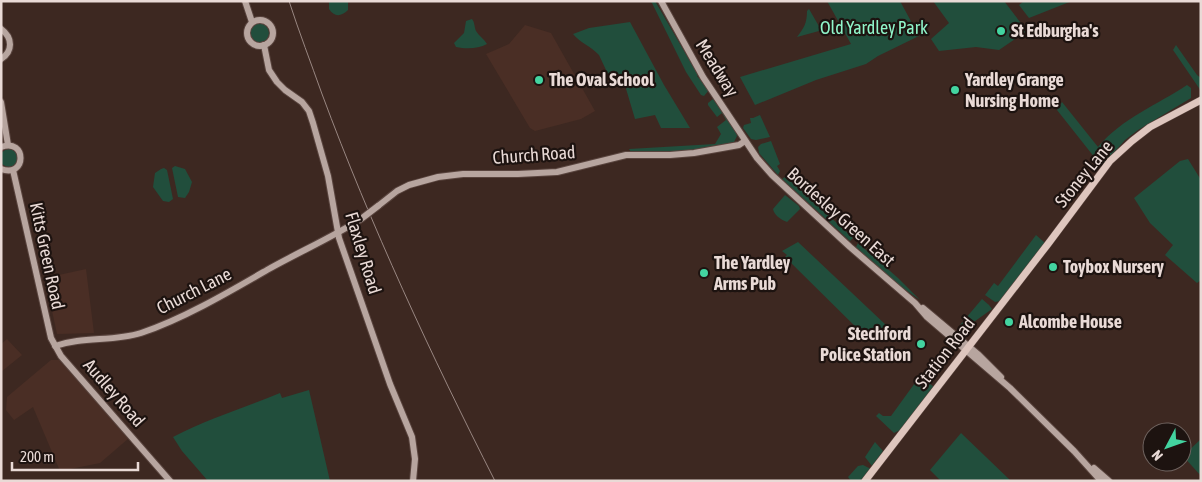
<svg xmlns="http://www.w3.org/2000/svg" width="1202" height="482" viewBox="0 0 1202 482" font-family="'Asap Condensed',sans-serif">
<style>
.built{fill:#4a2e25}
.green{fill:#214e3c}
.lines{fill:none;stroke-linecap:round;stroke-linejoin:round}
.secondary-casing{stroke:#59443e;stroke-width:8}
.primary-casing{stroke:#59443e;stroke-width:8}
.secondary{stroke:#b7a59f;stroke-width:6}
.primary{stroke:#dec6be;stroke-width:7}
.rail{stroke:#998782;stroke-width:1}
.secondary-bridge-casing{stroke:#59443e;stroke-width:8;stroke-linecap:butt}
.secondary-bridge{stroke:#b7a59f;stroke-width:6}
.poi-dot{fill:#43d4a0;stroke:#1d1310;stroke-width:2}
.labels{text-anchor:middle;stroke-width:4.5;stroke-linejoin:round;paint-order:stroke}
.park-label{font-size:18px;fill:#90f5ca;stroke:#1d1310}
.poi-label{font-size:18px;font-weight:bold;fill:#e9dad6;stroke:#1d1310;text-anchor:start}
.street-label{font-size:18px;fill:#e9dad6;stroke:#1d1310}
</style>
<rect width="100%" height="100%" fill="#3d2821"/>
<g class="built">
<polygon points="525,25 551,33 595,111 581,119 535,131 530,128 486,54 509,44"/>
<polygon points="86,269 94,333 57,334 45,278"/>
<polygon points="7,339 22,355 1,372 1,344"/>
<polygon points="51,360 59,360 129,438 100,463 60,471 33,407 14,420 6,410 7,397"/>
</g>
<g class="green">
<path d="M 329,1 L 348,1 L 348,10 C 341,17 334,17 329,9 Z"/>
<polygon points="649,1 655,1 698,75 697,76 709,90 704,96 701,95 686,72 652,3"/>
<polygon points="827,1 900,1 919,36 878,56 866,64 816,80 755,105 740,77 851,44"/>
<polygon points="933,1 1004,1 1027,31 999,50 976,47 939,51 931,39 949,23"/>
<polygon points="1024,1 1072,1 1029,18 1019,5"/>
<path d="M 809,9 L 820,28 L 819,31 L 797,37 C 804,28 807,23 807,11 Z"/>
<path d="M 472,19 C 475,23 474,26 476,31 C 479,36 484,39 487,44 C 478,49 466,49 456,47 L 454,43 L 464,33 L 466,21 Z"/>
<path d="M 630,22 L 664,85 L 690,128 L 661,128 L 655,115 L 635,119 L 624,82 L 613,85 L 599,55 C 591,46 580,43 573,34 L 589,28 Z"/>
<circle cx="259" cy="33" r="10"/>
<polygon points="1176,45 1197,75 1201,78 1201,91 1173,50"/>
<path d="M 1187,85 L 1191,88 L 1191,98 L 1138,130 L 1125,140 L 1103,165 L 1095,158 L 1057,110 L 1062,102 L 1098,147 C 1122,118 1157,105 1187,85 Z"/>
<polygon points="713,99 735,130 737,136 734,142 693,150 664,153 631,152 629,149 715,144 721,134 717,127 726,120 722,113 717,117 708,105 708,103"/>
<polygon points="760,115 770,137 756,140 751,139 743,128 744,125 751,123 750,118 753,118"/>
<polygon points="771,141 780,164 777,166 780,171 778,175 759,153 758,147 761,144"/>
<circle cx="9" cy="158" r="9"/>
<polygon points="1188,159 1201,180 1201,280 1197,283 1165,255 1173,245 1150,223 1134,198 1180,161"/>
<polygon points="175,166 185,169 192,182 189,192 185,198 178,197 172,168"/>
<polygon points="164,168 167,170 173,199 169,202 163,201 153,187 155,173 161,169"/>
<polygon points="785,177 788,178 853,238 850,241 782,179"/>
<path d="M 785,195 L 799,206 L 800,209 L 787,222 C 781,220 774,215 773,209 Z"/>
<polygon points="1036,235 1045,243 1000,301 995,302 985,295 994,283 998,286"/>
<polygon points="798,242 887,326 869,340 785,257 787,255 782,251"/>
<polygon points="858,243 898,278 920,300 894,282 856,247"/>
<polygon points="982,299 989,305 992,309 964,329 960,325"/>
<polygon points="920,376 934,387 900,430 894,433 876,416 879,413 883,416 891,416"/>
<path d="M 309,390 L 330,481 L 208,481 L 182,451 L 173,437 C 207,419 244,408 280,393 L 282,398 Z"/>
<polygon points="961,433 1011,481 941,481 930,470"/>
<polygon points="1201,439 1201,476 1183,456"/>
<polygon points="875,442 883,451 872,466 865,457"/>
<polygon points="863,465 871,469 861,481 851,481 848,477 858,466"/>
</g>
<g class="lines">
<g class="secondary-casing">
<g id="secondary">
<polyline points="245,1 252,22"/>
<polyline points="661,1 703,77 757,158 772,175 850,247 915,303 927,317 1010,388 1074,451 1101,481"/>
<circle cx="260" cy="33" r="13"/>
<path d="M 1,29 C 13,38 13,51 1,59"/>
<polyline points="264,45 269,70 277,82 285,90 302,102 309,111 313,123 328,176 339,238 390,384 412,437 415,459 413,481"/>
<polyline points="1,102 8,145"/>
<path d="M 1,147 C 27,137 27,179 1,169"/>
<polyline points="13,170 51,338 61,356 170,481"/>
<polyline points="378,206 397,191 409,185 438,177 463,174 518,174 557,172 626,155 670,155 694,153 739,145 745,141"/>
<polyline points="923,308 979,355 1001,377"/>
<path d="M 55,346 C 83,336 113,342 141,333 C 183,319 229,292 267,270 C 299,252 331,238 361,219"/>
<polyline points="1094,468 1109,481"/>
</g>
</g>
<g class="primary-casing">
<polyline id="primary" points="865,481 1048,244 1110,161 1132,141 1150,127 1201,100"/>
</g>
<use href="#secondary" class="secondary"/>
<use href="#primary" class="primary"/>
<path class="rail" d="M 289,1 C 299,32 311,63 322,94 C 371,226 431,355 495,481"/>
<g class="secondary-bridge-casing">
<polyline id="secondary-bridge" points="361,219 378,206"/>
</g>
<use href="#secondary-bridge" class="secondary-bridge"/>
</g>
<g class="poi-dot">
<circle cx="1001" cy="31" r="5"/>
<circle cx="539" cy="80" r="5"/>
<circle cx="955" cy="90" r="5"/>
<circle cx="1053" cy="267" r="5"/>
<circle cx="704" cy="273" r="5"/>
<circle cx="1009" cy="322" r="5"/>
<circle cx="921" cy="344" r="5"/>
</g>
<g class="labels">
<g class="park-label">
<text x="874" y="34">Old Yardley Park</text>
</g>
<g class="poi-label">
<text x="1011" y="37">St Edburgha's</text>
<text x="549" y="86">The Oval School</text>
<text x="965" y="86">Yardley Grange<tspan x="965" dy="21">Nursing Home</tspan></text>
<text x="714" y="269">The Yardley<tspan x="714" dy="21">Arms Pub</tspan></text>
<text x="1063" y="273">Toybox Nursery</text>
<text x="1019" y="328">Alcombe House</text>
<text x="911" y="340" text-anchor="end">Stechford<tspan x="911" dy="21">Police Station</tspan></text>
</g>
<g class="street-label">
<text transform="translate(717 68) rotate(58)" y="6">Meadway</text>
<text transform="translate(534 155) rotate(-4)" y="6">Church Road</text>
<text transform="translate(1084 174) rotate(-51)" y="6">Stoney Lane</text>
<text transform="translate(841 217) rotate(42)" y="6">Bordesley Green East</text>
<text transform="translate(363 253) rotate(73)" y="6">Flaxley Road</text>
<text transform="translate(47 256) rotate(78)" y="6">Kitts Green Road</text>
<text transform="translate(194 291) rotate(-27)" y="6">Church Lane</text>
<text transform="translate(945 353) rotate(-52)" y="6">Station Road</text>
<text transform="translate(114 393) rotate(49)" y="6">Audley Road</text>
</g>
</g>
<rect width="1202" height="482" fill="none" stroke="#e9dad6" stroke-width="5"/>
<g transform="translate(1167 447) rotate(229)"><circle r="24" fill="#1d1310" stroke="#6f635f"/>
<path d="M0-4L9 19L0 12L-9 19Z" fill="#43d4a0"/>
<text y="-8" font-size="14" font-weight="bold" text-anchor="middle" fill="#e9dad6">N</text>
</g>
<path d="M12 462v8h126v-8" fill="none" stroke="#e9dad6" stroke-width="2.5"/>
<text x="20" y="462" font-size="15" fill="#e9dad6" stroke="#1d1310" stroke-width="4" paint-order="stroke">200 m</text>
</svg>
